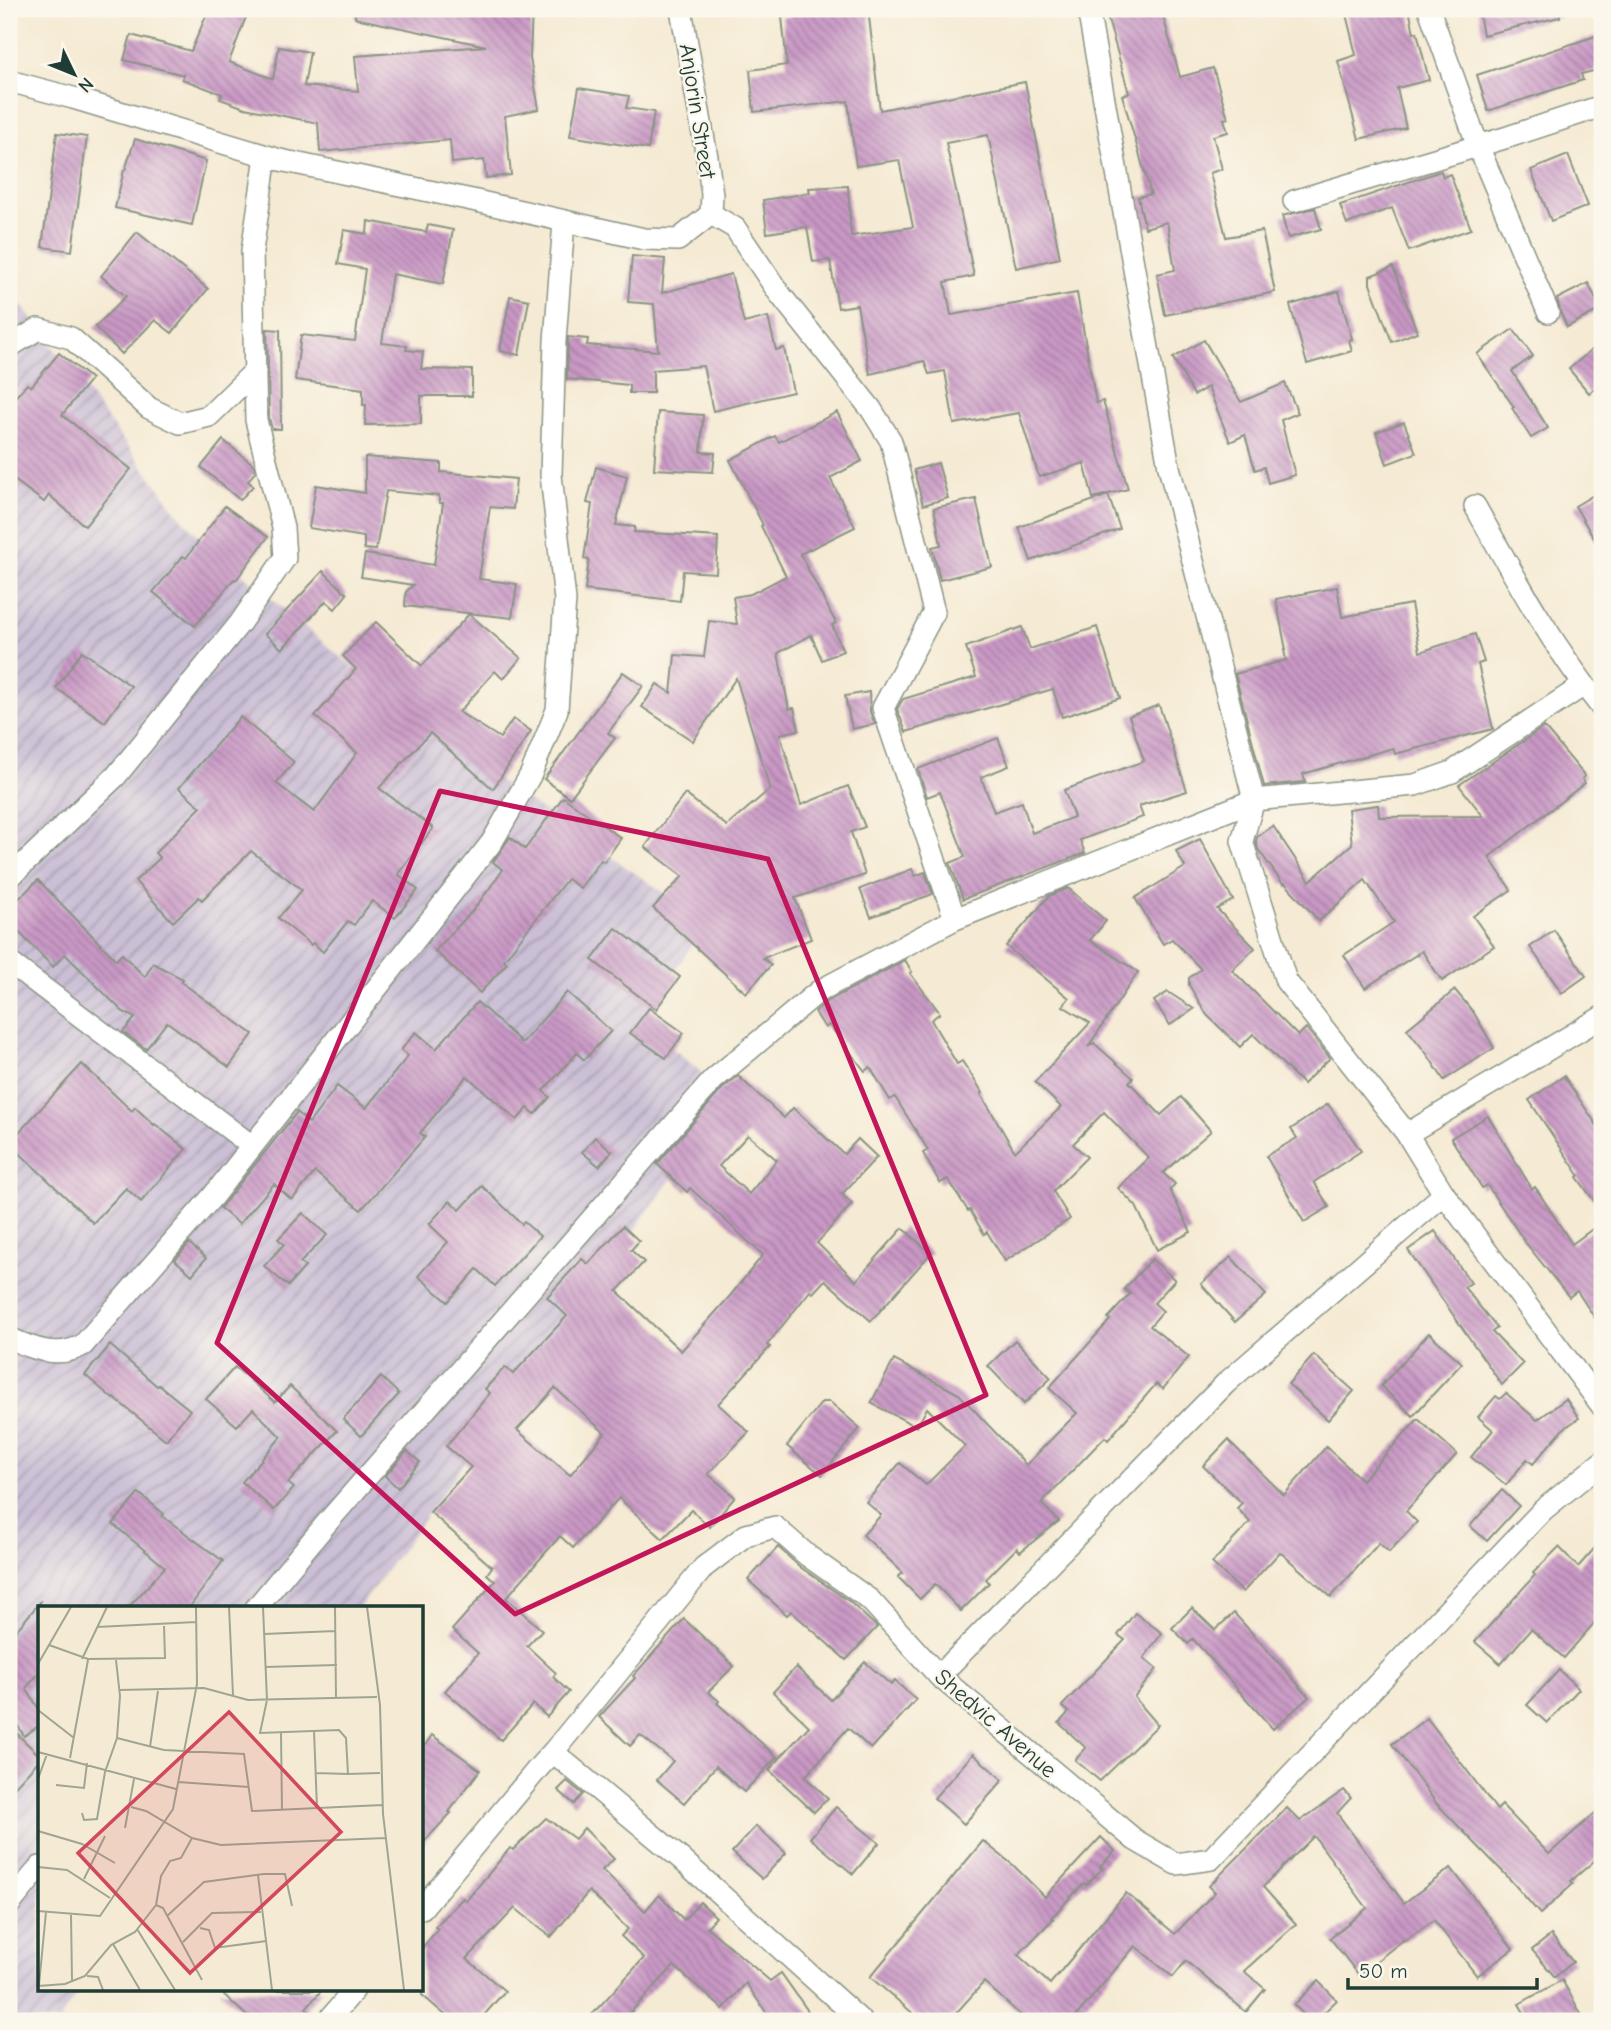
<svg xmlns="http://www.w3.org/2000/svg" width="1611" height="2030" viewBox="0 0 1611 2030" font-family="'Comic Neue',sans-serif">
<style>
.industrial{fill:url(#industrial-furrows)}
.building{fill:url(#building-back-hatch);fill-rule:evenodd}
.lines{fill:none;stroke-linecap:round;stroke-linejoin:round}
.street-casing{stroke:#8a9484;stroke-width:24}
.street{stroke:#fff;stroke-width:21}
.marked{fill:none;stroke:#c2185b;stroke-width:5;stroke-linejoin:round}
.labels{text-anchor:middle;stroke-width:5;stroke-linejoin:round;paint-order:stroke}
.street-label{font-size:23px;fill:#1f3d34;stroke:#fbf7ec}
.inset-road{fill:none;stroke:#9fa593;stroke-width:2}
.view{fill:#d1495b;fill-opacity:0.15;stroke:#d1495b;stroke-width:3.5}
.inset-edge{fill:none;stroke:#1f3d34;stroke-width:3.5}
</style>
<defs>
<pattern id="industrial-furrows" width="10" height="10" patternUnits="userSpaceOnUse" patternTransform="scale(1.75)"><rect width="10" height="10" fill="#cbbfd5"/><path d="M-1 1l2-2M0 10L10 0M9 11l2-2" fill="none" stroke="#a49cae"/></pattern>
<pattern id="building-back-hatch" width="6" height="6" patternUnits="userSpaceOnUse" patternTransform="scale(1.75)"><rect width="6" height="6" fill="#c998c5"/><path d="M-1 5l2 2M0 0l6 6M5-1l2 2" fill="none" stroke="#a37da1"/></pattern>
</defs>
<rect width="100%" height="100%" fill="#fbf7ec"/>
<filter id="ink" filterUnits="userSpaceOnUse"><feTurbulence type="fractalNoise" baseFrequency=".0143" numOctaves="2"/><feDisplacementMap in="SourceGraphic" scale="14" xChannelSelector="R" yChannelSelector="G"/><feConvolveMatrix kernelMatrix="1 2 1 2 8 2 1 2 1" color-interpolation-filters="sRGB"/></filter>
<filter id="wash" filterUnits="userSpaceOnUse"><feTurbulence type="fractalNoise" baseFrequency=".00686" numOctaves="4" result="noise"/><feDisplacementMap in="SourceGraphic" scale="28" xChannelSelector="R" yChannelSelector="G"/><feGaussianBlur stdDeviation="1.57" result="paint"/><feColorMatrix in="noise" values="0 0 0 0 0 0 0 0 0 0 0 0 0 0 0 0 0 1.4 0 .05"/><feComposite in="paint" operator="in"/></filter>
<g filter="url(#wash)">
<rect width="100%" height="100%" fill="#f5ead3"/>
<polygon class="industrial" points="9,289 178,513 201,539 440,741 707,922 641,1022 731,1097 359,1608 40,1608 40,1990 80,1990 60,2018 63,2021 9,2021"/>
<g id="blocks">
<g class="building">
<polygon points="209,9 249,9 229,62 273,79 279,47 310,52 304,86 358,91 355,56 486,46 355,18 355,9 532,9 530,58 539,109 505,116 511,175 486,178 484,160 452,163 450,140 320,152 318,123 245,108 220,99 222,94 182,79 184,75 124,60 131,35 191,51"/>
<polygon points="789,9 868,9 880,110 1025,82 1060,258 1016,268 988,135 946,143 974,276 945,282 951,315 1077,293 1096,403 1103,401 1128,489 1093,498 1084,463 1039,477 1019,413 954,424 945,371 929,374 924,361 870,374 857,305 838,308 830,260 813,262 807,227 767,233 763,200 810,193 809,188 848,186 851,236 913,227 899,160 856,166 848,101 754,112 750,70 787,65 782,17 790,16"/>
<polygon points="1105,9 1161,9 1180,77 1213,68 1228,118 1224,119 1228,132 1213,136 1222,169 1210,173 1226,237 1262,231 1275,292 1165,315 1157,274 1175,270 1167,222 1145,228 1138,197 1151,194 1122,95 1129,93"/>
<polygon points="1367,9 1409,9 1414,33 1417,32 1429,80 1397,88 1406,128 1359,139 1338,61 1356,55 1346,14"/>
<polygon points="1478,9 1559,9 1560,17 1483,35"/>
<polygon points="1602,34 1602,69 1581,74 1583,80 1488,111 1477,75"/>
<polygon points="579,88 629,96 626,108 654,112 648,149 570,136"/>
<polygon points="57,133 87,137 72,251 42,247"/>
<polygon points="135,139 206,161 192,225 115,208 124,170 125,170"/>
<polygon points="1568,155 1588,206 1551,221 1531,170"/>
<polygon points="1441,171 1443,177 1450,174 1471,229 1409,251 1392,208 1347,224 1340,205"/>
<polygon points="1315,208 1321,229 1288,238 1282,216"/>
<polygon points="368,221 426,232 428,225 453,230 443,284 392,274 382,343 407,346 406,350 423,352 421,369 472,370 472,396 421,396 421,424 365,425 366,405 363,405 363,389 295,380 301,335 355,341 365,269 338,264 344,230 367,234"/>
<polygon points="137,232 208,289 172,333 155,320 122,354 95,327 126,296 101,276"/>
<polygon points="632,256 665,259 662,293 731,274 744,323 768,317 776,350 784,348 793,392 713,411 703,366 653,370 653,393 629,393 629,385 567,379 568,337 588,339 587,345 658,351 654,304 628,302"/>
<polygon points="1393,267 1417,332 1392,342 1370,284 1370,276"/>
<polygon points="1588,283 1601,309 1567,327 1561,314 1557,299"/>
<polygon points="1339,291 1352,339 1349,340 1352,351 1307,364 1290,305"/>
<polygon points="510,296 529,300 519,355 500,351"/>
<polygon points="267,329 280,330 281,429 272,429 269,418"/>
<polygon points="1513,329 1533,356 1512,371 1548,428 1531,438 1512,408 1514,407 1477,354"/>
<polygon points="1204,340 1241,402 1285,383 1298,413 1281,420 1295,475 1268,483 1264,467 1255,470 1245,435 1230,442 1208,387 1194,395 1173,358"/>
<polygon points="1602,341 1602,382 1589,393 1569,369"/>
<polygon points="59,353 91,379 62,415 131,469 85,526 49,495 44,502 9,476 9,404 27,384 31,387"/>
<polygon points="658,412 703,415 701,452 715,453 713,472 654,469"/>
<polygon points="837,412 862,461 830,478 855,527 800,554 836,623 832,625 843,651 822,660 811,635 778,653 789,709 794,708 799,730 780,734 801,805 848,786 865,827 851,832 865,875 795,898 811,939 763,958 771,965 746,993 653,908 683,876 645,847 685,794 727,826 770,789 736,678 693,741 642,707 657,684 671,693 675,655 704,657 709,621 737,624 733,597 751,594 786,576 761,526 763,525 730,460 775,436 779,442"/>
<polygon points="1404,422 1416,453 1387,464 1376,432"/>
<polygon points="223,440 254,465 255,472 248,481 253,486 240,500 201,467"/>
<polygon points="365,457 441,463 441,472 516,479 513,509 490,507 479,579 517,584 512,618 405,606 406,592 413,585 361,577 365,554 434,565 443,503 439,503 439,496 386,491 376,550 364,549 364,537 309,528 316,485 365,493"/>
<polygon points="938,463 948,498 923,505 914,470"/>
<polygon points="596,467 627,476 616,525 635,527 634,532 718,537 716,573 683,571 680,601 585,590 589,560 584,559 592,504 587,503"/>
<polygon points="1602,490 1602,552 1575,506"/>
<polygon points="1108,495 1120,529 1031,561 1019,527"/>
<polygon points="976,499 992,567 940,580 932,547 941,545 934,508"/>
<polygon points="225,506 268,537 236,580 234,579 195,626 153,592 183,556 186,558"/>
<polygon points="323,571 347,594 335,609 326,601 282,649 265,634"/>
<polygon points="1337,587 1342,617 1411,604 1420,652 1475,634 1484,662 1478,664 1493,729 1395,754 1393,748 1303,774 1305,782 1264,786 1235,674 1286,660 1284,650 1286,650 1276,599"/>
<polygon points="469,614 521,658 503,679 495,671 459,712 500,738 513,719 531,731 493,789 430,733 379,788 433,828 398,874 418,890 395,918 372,901 354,925 348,921 323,952 313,943 311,945 278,918 302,890 251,851 202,900 199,897 173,922 135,881 160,858 155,853 201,807 179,788 240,717 294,762 276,783 314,812 357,753 315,716 356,669 343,656 376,622 422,666"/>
<polygon points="1022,627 1030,649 1097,627 1120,698 1062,717 1053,689 906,732 897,709 903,699 976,677 966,647"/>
<polygon points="82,651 131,686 105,722 56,688"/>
<polygon points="623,672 643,686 608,733 615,738 570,798 544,779"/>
<polygon points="869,692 870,712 875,724 852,729 845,696"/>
<polygon points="1159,705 1187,791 1139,806 1143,817 1080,840 1085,853 963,899 950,863 965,857 940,792 927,797 918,769 998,738 1009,766 981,777 994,812 1022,802 1032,833 1074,817 1064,790 1144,761 1129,716"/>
<polygon points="1544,727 1585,776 1582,779 1585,783 1489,857 1511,890 1473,916 1494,946 1442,981 1422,951 1365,988 1344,955 1394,922 1365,880 1319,921 1285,883 1283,884 1258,849 1256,841 1257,837 1273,826 1310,881 1352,844 1348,809 1378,805 1379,817 1483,816 1459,785"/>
<polygon points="563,797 621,838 604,862 601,860 580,888 567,879 504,960 507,963 480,993 435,951 474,909 503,870 493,862 510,837 525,849"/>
<polygon points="1200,839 1233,900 1217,909 1255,948 1232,970 1298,1036 1306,1028 1330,1058 1303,1084 1253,1034 1240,1047 1207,1015 1189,985 1189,978 1201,969 1172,939 1163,944 1135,898 1185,867 1176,851"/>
<polygon points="912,869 915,876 925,872 933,894 871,917 860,889"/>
<polygon points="38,880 116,960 122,954 145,977 153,963 183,979 181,982 253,1034 229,1067 167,1022 146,1049 123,1032 135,1018 122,1011 65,954 53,967 9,922 9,908"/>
<polygon points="1068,888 1106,921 1090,940 1138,972 1088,1047 1094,1043 1133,1078 1129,1082 1161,1115 1181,1097 1211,1131 1163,1173 1175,1184 1170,1190 1191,1232 1157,1250 1136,1206 1118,1188 1149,1158 1104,1112 1073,1144 1087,1157 1053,1191 1070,1219 1005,1261 987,1232 984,1234 970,1210 968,1211 948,1179 940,1183 923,1153 928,1150 895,1097 890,1100 870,1067 865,1071 829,1025 825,1028 815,1012 826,1002 905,960 912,972 910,973 940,1013 931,1020 957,1064 962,1061 983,1093 981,1094 1015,1152 1061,1107 1035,1082 1090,1023 1063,1006 1069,998 1006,946 1049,896"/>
<polygon points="616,928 680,977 656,1009 592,960"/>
<polygon points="1554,930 1586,976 1562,993 1530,947"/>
<polygon points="1455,990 1474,1013 1494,1048 1444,1080 1427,1054 1407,1029"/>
<polygon points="567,992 611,1031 584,1060 577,1053 543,1091 550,1097 535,1114 528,1108 517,1120 467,1076 420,1133 425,1137 361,1210 315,1172 292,1200 274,1184 239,1224 220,1208 297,1112 309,1123 337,1086 366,1108 408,1056 401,1050 416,1032 436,1049 477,1002 522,1043"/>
<polygon points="1168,992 1194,1009 1170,1025 1154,1001"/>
<polygon points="649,1008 684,1033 666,1058 630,1033"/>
<polygon points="82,1064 132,1111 135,1107 154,1125 155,1124 186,1149 141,1202 126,1188 93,1223 9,1143"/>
<path d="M 738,1076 L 784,1118 L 793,1108 L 844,1154 L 858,1139 L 877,1157 L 842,1194 L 852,1204 L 817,1243 L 856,1281 L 903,1228 L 931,1253 L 871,1321 L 825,1280 L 813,1293 L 810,1291 L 767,1345 L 770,1347 L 718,1404 L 749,1432 L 708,1474 L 735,1497 L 710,1527 L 691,1510 L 663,1539 L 619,1498 L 573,1548 L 560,1536 L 506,1598 L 542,1630 L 527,1646 L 556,1673 L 553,1677 L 569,1692 L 547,1717 L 533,1704 L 501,1740 L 445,1691 L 478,1653 L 452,1630 L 495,1581 L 487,1574 L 492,1567 L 430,1512 L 471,1467 L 446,1446 L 490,1393 L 485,1389 L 505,1367 L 513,1374 L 567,1316 L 547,1297 L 582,1259 L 588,1264 L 623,1226 L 639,1241 L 631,1250 L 644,1262 L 617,1291 L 681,1351 L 730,1296 L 763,1255 L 690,1188 L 687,1192 L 657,1164 L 722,1089 ZM 748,1135 L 777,1160 L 749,1194 L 719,1166 ZM 555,1388 L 605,1433 L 570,1475 L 517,1430 Z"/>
<polygon points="1564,1076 1602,1133 1602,1212 1577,1177 1579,1175 1529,1100"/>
<polygon points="1328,1104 1361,1151 1314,1182 1329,1207 1304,1222 1266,1156 1297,1138 1291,1129"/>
<polygon points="1488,1116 1532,1189 1535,1187 1572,1244 1602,1222 1602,1329 1577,1291 1569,1297 1525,1242 1487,1185 1482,1188 1451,1138"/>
<polygon points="595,1137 612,1151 599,1166 582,1152"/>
<polygon points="482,1186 522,1224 524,1222 540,1236 495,1286 477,1269 448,1302 418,1276 448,1242 429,1224 450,1201 460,1210"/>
<polygon points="303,1213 327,1235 300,1263 305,1267 288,1286 264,1266 284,1244 278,1239"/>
<polygon points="1435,1231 1471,1283 1464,1287 1497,1328 1492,1332 1523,1364 1502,1385 1408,1250"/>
<polygon points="189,1243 206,1258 192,1275 175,1260"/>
<polygon points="1231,1257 1266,1295 1235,1322 1201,1284"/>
<polygon points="1152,1259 1175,1280 1154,1303 1163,1311 1150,1326 1189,1357 1163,1389 1156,1384 1108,1440 1105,1437 1041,1503 1059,1521 1020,1552 1017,1548 986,1579 989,1583 961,1611 935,1584 920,1599 898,1577 903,1573 863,1535 881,1515 866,1502 900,1463 926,1485 965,1446 927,1408 917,1427 871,1403 894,1360 959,1394 1026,1465 1077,1413 1049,1388 1110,1320 1108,1318 1130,1294 1124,1289"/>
<polygon points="1429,1333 1462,1363 1413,1416 1381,1386"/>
<polygon points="1015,1340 1051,1378 1024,1404 988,1366"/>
<polygon points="110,1345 157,1386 159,1385 190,1410 166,1440 114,1398 113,1399 85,1375"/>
<polygon points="1314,1355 1354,1391 1328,1420 1288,1384"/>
<polygon points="235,1367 275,1402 290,1386 337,1431 288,1483 294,1488 274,1510 242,1482 281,1437 253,1409 237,1426 206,1399"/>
<polygon points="381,1377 399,1394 361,1436 343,1419"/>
<polygon points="1506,1393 1537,1420 1566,1399 1579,1418 1562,1430 1533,1464 1527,1459 1506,1485 1471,1457 1493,1430 1478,1417 1496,1396 1500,1399"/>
<polygon points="822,1402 830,1402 860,1428 822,1475 787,1446"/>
<polygon points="1418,1419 1457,1454 1406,1511 1417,1522 1389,1552 1379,1543 1331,1597 1280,1552 1243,1592 1212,1563 1250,1522 1237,1508 1242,1503 1203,1466 1228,1440 1284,1495 1326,1447 1362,1480"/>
<polygon points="407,1451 420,1462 398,1488 385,1476"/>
<polygon points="1502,1490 1519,1506 1487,1541 1470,1526"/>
<polygon points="139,1493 164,1514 162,1516 223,1561 189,1608 128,1608 165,1567 113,1524"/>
<polygon points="1602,1540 1602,1614 1564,1658 1531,1629 1501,1664 1475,1642 1535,1575 1533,1573 1559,1547 1578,1567"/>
<polygon points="778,1547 800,1567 850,1602 877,1627 846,1660 791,1611 787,1615 748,1580"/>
<polygon points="40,1602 40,1672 26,1688 40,1711 40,1725 24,1736 9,1711 9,1639"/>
<polygon points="1192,1608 1215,1630 1234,1613 1309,1697 1273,1729 1193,1639 1188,1644 1172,1628"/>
<polygon points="1135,1613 1162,1633 1144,1658 1157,1669 1134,1697 1158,1725 1100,1781 1075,1760 1086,1748 1059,1723 1069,1712 1062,1706 1125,1640 1118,1635"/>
<polygon points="684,1619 734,1666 708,1692 719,1701 717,1703 777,1757 744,1792 716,1766 684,1803 657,1780 673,1761 640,1735 630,1746 599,1717 635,1678 633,1676"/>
<polygon points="865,1662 891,1685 895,1681 916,1700 871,1749 848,1728 805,1777 828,1798 814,1812 769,1770 809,1726 773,1692 796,1667 831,1700"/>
<polygon points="1559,1670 1579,1689 1547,1723 1527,1705"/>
<polygon points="1427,1718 1497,1810 1502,1805 1549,1854 1602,1807 1602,1854 1571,1881 1573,1884 1540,1914 1507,1876 1437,1804 1392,1744"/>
<polygon points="9,1726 40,1756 40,1759 9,1793"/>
<polygon points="432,1735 480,1770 449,1812 451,1813 422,1844 422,1750"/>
<polygon points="973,1754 1003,1780 964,1824 934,1798"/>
<polygon points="567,1781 583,1794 574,1804 558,1790"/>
<polygon points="1344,1790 1351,1798 1337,1813 1404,1903 1451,1868 1513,1949 1477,1976 1434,1920 1404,1941 1403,1940 1359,1975 1330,1938 1367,1908 1314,1836 1263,1887 1296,1924 1244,1971 1265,1989 1246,2012 1186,1961 1173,1977 1135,1946 1072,2021 1027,2021 984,1982 949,2021 922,2021 870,1977 983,1841 1013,1865 1045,1897 1101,1837 1115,1851 1100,1867 1102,1869 1086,1885 1084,1883 1051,1918 1053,1919 1018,1955 1050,1984 1126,1893 1175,1934 1215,1892 1209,1886 1287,1808 1300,1821"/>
<polygon points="836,1807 879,1843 853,1874 810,1838"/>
<polygon points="546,1818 575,1839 584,1828 614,1859 602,1870 645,1911 659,1895 684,1920 700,1902 716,1917 707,1927 770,1981 781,1973 815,2021 772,2021 746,1983 723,2009 674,1966 622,2021 586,2021 644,1958 621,1936 628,1929 589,1891 551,1937 515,1908 467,1959 505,1991 479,2021 452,2021 422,1995 422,1948 438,1929 435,1927 463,1898 466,1901 510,1848 513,1850"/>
<polygon points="756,1826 786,1853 762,1879 732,1852"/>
<polygon points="1551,1935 1573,1962 1555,1977 1532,1950"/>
<polygon points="1562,1980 1585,2021 1529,2021 1519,2004"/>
<polygon points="1318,1981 1337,2000 1315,2021 1310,2021 1294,2005"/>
<polygon points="219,1990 322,1990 306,2008 316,2017 315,2021 252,2021"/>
</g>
</g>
</g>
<g filter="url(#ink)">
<use href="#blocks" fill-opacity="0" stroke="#8a9484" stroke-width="2"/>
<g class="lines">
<g class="street-casing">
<g id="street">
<polyline points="681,9 707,157 712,194 711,214"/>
<polyline points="1088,9 1169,467 1254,800 1242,841 1286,981 1407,1134 1444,1194 1602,1406"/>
<polyline points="1429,9 1478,146 1548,312"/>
<polyline points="9,81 73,98 280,160 472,200 644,239 678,240 711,214"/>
<polyline points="1294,201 1508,137 1602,106"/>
<polyline points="711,214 735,228 779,293 871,409 891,441 934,612 883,708 955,919"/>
<polyline points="9,349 12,345 38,329 71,338 149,408 180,423 209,416 255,371"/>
<path d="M 1475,506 C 1514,576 1552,646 1602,708"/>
<polyline points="9,878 116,776 240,623 285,558 283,528 256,420 252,251 266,156"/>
<polyline points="9,962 252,1146"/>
<polyline points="1407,1134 1602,1017"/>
<path d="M 9,1338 C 33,1349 58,1359 83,1345 L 213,1196 L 492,842 L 531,774 L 557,710 L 565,600 L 551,475 L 555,341 L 564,221"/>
<polyline points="256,1608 325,1525 713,1080 819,991 955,919 1254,800 1415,785 1452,772 1584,685"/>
<polyline points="939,1676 1226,1383 1444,1194"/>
<polyline points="553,1752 680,1858 861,2021"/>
<polyline points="9,1905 40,1867"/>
<polyline points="422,1908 540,1766 553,1752 704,1567 746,1535 775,1527 808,1556 870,1600 939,1676 1135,1840 1176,1864 1211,1859 1543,1510 1602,1462"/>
<polyline points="328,2021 354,1990"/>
</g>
</g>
<use href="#street" class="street"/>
</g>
</g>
<path class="marked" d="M 440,791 L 768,859 L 986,1395 L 515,1614 L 217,1343 Z"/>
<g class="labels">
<g class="street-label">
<text transform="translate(698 111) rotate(81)" y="8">Anjorin Street</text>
<text transform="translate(996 1723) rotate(41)" y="8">Shedvic Avenue</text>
</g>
</g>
<g transform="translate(38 1606)">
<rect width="385" height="385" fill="#f5ead3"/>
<path class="inset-road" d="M 191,1 L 195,89M 225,1 L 229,94 L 222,127 L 301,124 L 308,132 L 310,168 L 342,167M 297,1 L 298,92M 329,1 L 342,99 L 345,208 L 366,384M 59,21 L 158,16M 226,28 L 297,25M 11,39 L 50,53 L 127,52 L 126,20M 44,53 L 69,1M 0,58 L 33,1M 227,61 L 299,59M 82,84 L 166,82 L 210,94 L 339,91M 0,104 L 36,132M 276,125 L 279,202M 243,126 L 244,204M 79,132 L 126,144 L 206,148 L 214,205 L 344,199M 112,141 L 120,85M 0,146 L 138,183M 32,152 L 50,54M 278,167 L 310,168M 0,173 L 9,148M 140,176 L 211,181M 18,179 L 46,182 L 49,157M 93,201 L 108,205 L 154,232 L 183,239 L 347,232M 44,207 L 46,214 L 59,213 L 67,166 L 79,132 L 82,90 L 78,54M 87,222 L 96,173M 0,225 L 44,238 L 77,257M 0,261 L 29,264 L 72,292M 220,269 L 234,384M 46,273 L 67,230M 118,299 L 125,302 L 164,374M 118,299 L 123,270 L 132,255 L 143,252 L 154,232M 0,305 L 62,310 L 135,203 L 159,78 L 158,1M 33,309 L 34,375M 129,310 L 166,276 L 226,268 L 247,268 L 254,300M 162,322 L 171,324 L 177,342 L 228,335M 99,323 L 137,384M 145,336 L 174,307 L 223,306M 75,338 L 102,384M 49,370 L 60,371 L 65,384M 1,379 L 8,306M 0,380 L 27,378 L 47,370 L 73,339 L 97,326 L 118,299"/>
<path class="view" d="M 191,106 L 303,226 L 152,367 L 40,247 Z"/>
<rect width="385" height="385" class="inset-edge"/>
</g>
<rect width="1611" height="2030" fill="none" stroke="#fbf7ec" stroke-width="35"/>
<g transform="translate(74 74) rotate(133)" stroke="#fbf7ec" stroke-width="5" paint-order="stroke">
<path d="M0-5L12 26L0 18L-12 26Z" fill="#1f3d34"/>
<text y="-10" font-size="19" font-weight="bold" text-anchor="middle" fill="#1f3d34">N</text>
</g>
<path d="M1348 1978v10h189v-10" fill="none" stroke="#1f3d34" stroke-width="3.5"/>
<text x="1359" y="1978" font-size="21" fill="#1f3d34" stroke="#fbf7ec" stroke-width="5" paint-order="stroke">50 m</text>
</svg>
